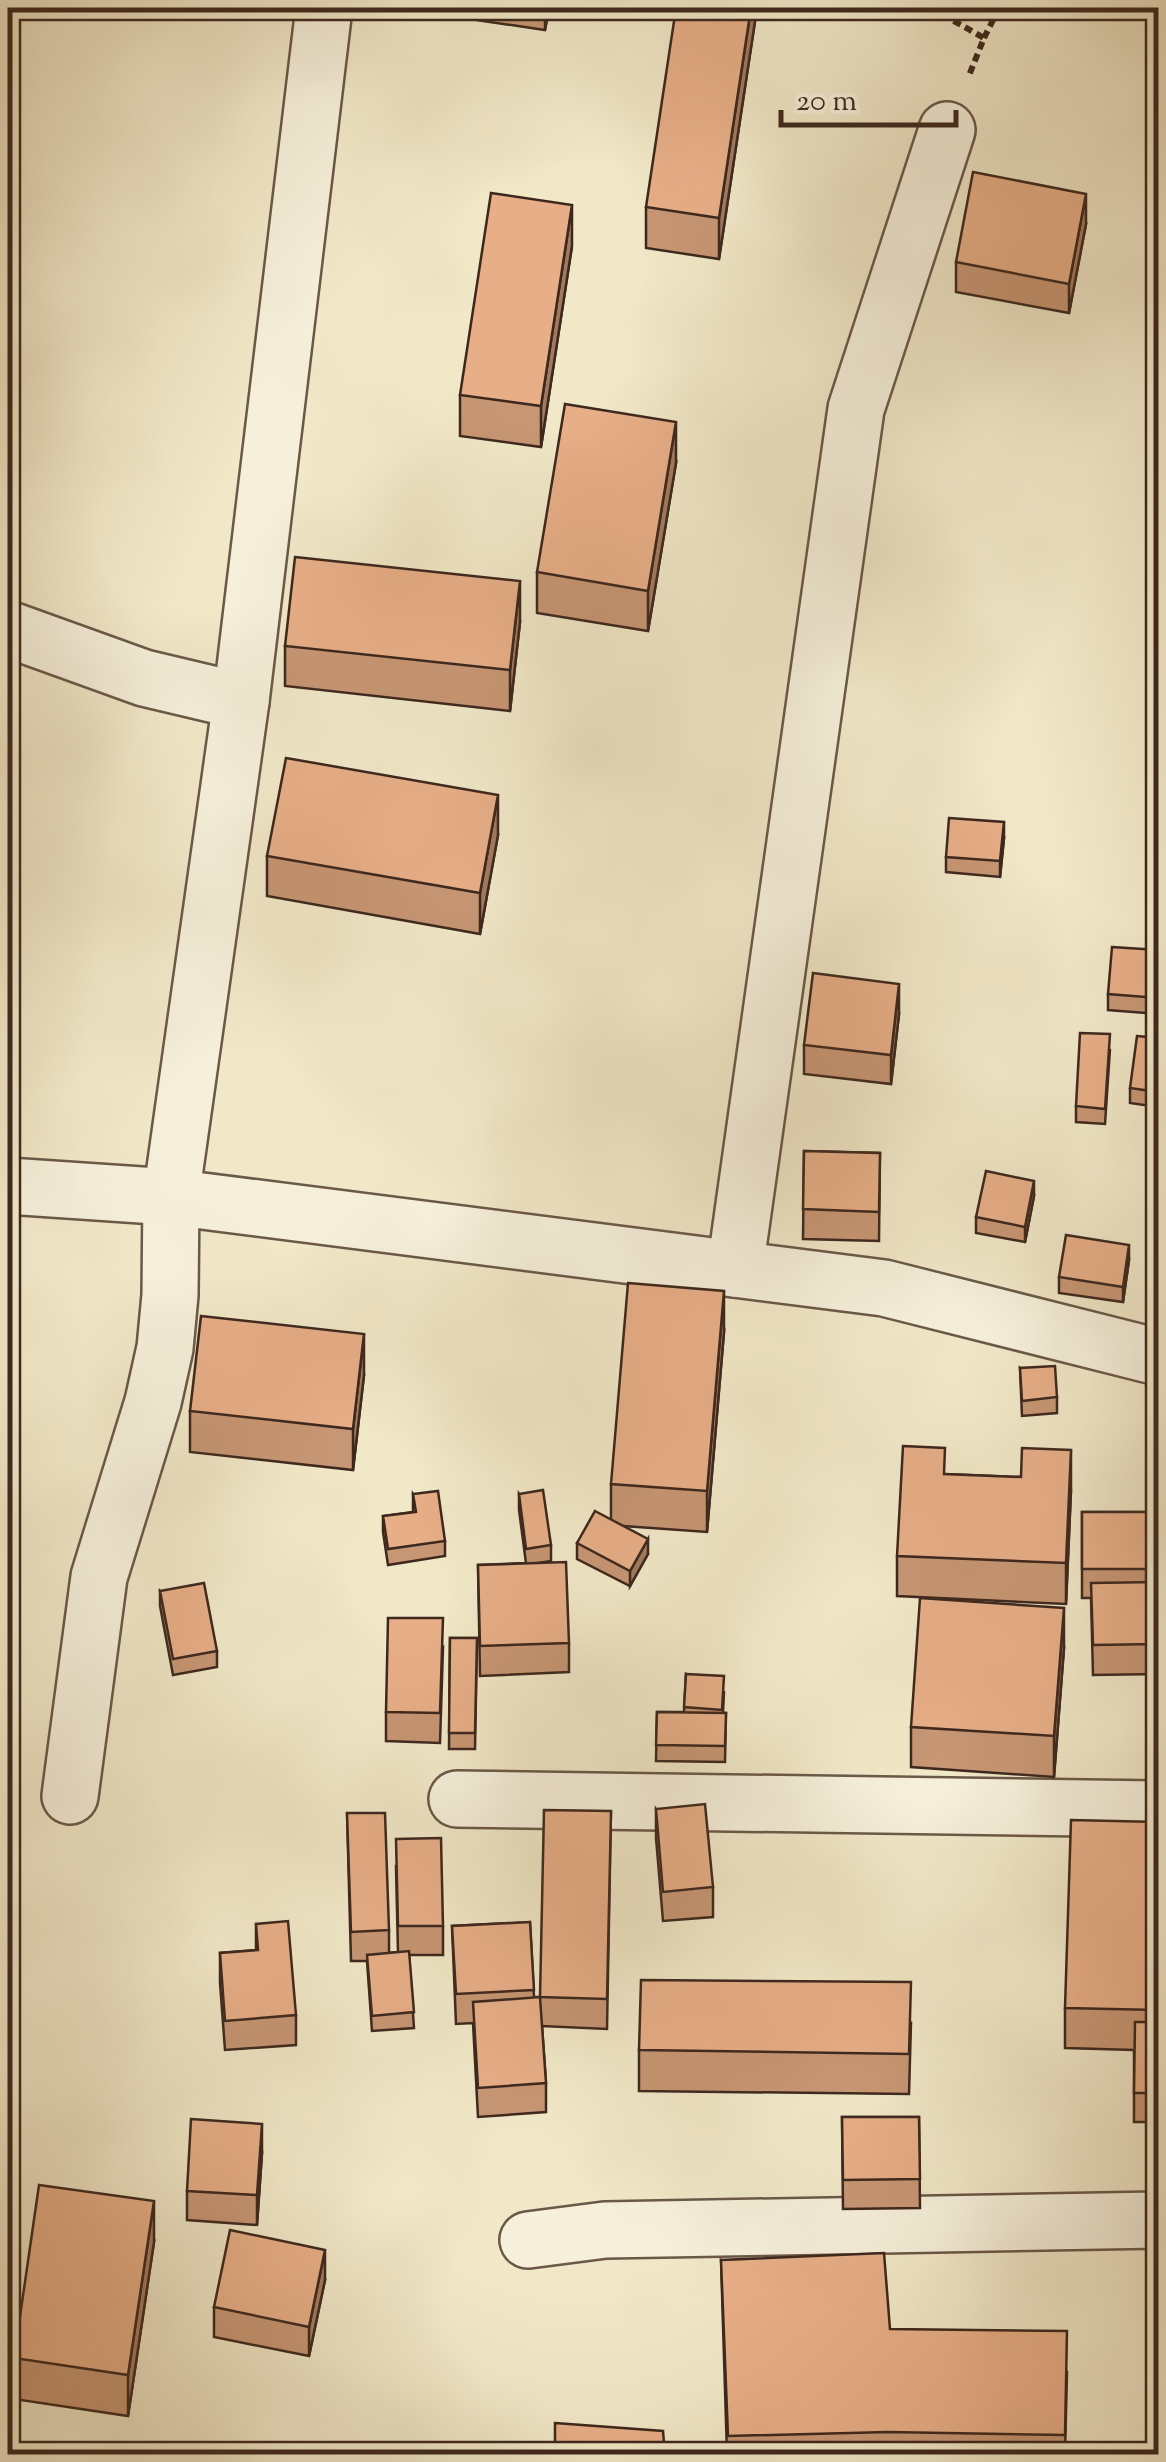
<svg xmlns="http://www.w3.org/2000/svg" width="1166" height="2462" viewBox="0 0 1166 2462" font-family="'Sorts Mill Goudy',serif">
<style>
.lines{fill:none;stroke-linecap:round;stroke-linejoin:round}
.minor-casing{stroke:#6a5848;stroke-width:60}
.path{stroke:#3d281e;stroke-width:6;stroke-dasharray:8 5;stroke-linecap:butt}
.minor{stroke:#f6f0db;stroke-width:55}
.wall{fill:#c79674;stroke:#3d281e;stroke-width:2.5}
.shaded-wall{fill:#a27a5e;stroke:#3d281e;stroke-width:2.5}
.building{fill:#e7ae87;stroke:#3d281e;stroke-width:2.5}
</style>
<rect width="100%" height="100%" fill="#f1e8c8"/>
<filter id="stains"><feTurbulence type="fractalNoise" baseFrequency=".002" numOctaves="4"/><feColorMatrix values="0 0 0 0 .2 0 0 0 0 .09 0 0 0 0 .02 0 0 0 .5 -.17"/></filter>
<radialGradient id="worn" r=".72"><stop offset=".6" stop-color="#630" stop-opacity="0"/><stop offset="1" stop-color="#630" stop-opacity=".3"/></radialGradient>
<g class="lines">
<g class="minor-casing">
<g id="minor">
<polyline points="8,629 144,678 241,701"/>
<polyline points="8,1186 171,1197 884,1288 1158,1357"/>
<polyline points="735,1269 856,409 947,130"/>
<polyline points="70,1796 99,1577 153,1402 165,1348 170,1295 171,1197 241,701 324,8"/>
<polyline points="457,1799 1158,1809"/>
<polyline points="528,2240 605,2230 1158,2220"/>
</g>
</g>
<g class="path">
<polyline points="931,8 984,38 968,78"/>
<polyline points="984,38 999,8"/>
</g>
<use href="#minor" class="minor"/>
</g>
<g class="wall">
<polygon points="449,8 549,8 545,30 449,16"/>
<polygon points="757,8 719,259 646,248 646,207"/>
<polygon points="1099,8 1116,8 1115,12"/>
<polygon points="1086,224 1069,313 956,292 956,262"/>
<polygon points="572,246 541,447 460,436 460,395"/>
<polygon points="676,463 648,631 537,613 537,572"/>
<polygon points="520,622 510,711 285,686 285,646"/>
<polygon points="1158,694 1158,742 1147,739 1147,724"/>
<polygon points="498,835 480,934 267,896 267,856"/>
<polygon points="1004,838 1000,877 946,872 946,857"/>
<polygon points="1158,950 1158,1014 1108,1010 1108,994"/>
<polygon points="899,1014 891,1084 804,1074 804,1045"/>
<polygon points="1158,1038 1158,1107 1130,1103 1130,1088"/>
<polygon points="1110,1049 1105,1124 1076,1122 1076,1106"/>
<polygon points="804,1151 880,1153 879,1241 803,1239"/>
<polygon points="1034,1196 1025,1242 976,1233 976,1217"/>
<polygon points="1158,1202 1158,1250 1153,1249 1153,1233"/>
<polygon points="1129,1260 1123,1302 1059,1293 1059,1277"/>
<polygon points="724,1332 707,1532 623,1526 648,1554 630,1586 577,1559 577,1543 611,1520 611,1484"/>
<polygon points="1020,1368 1057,1397 1057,1413 1022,1416"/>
<polygon points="364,1375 353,1470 190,1452 190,1411"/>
<polygon points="945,1474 1021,1477 1071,1490 1066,1604 897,1596 897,1556"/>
<polygon points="413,1494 445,1541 445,1556 388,1565 383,1532 383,1516 413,1512"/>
<polygon points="519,1494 551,1545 551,1561 538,1563 569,1643 569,1672 480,1676 478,1565 526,1563 519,1510"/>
<polygon points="1082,1512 1158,1512 1158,1674 1093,1675 1091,1598 1082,1598"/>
<polygon points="160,1591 217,1651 217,1667 173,1675 160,1606"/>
<polygon points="450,1638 477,1638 475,1749 449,1749"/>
<polygon points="443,1648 440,1743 386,1741 386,1712"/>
<polygon points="1064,1648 1054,1777 911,1767 911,1727"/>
<polygon points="686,1674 724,1692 723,1713 726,1713 725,1762 656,1761 657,1712 684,1712"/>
<polygon points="656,1809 713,1887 713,1917 663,1921 656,1838"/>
<polygon points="611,1811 607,2029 542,2026 546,2083 546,2112 478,2117 473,2023 456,2024 452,1926 530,1922 534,1997 540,1997"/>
<polygon points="347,1813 389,1930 389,1953 398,1952 396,1868 443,1926 443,1955 409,1955 414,2028 372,2031 367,1961 351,1961"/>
<polygon points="1158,1822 1158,2122 1134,2122 1134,2050 1065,2048 1065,2008"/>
<polygon points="256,1924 296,2015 296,2045 225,2050 220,1983 220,1953 256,1950"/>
<polygon points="911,2023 909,2094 639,2091 639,2050"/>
<polygon points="842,2117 919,2117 920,2208 843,2209"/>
<polygon points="262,2153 257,2225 187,2220 187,2191"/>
<polygon points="154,2242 128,2416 14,2399 14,2358"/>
<polygon points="721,2260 890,2329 1067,2372 1065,2454 727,2454"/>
<polygon points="325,2280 309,2356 214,2337 214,2307"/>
</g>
<g class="shaded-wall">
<polygon points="545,8 549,8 545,30"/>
<polygon points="751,8 757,8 719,259 719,218"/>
<polygon points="1086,194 1086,224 1069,313 1069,284"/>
<polygon points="572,205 572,246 541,447 541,406"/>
<polygon points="676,422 676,463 648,631 648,591"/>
<polygon points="520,581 520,622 510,711 510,670"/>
<polygon points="498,795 498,835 480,934 480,893"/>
<polygon points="1004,822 1004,838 1000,877 1000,861"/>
<polygon points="899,984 899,1014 891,1084 891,1055"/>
<polygon points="1034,1181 1034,1196 1025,1242 1025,1227"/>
<polygon points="1129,1245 1129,1260 1123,1302 1123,1287"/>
<polygon points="724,1291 724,1332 707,1532 707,1491"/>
<polygon points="364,1334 364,1375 353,1470 353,1429"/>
<polygon points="1071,1450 1071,1490 1066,1604 1066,1563"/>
<polygon points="648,1539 648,1554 630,1586 630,1571"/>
<polygon points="1064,1608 1064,1648 1054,1777 1054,1736"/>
<polygon points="14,1878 14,1908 8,1981 8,1952"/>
<polygon points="262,2124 262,2153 257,2225 257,2195"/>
<polygon points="154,2201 154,2242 128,2416 128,2375"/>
<polygon points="325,2250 325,2280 309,2356 309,2327"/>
</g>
<g class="building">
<polygon points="676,8 751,8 719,218 646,207"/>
<polygon points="973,172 1086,194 1069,284 956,262"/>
<polygon points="491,193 572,205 541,406 460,395"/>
<polygon points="565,404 676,422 648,591 537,572"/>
<polygon points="295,557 520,581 510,670 285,646"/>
<polygon points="1153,693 1158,694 1158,726 1147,724"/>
<polygon points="286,758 498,795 480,893 267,856"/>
<polygon points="949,818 1004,822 1000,861 946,857"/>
<polygon points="1112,947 1158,950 1158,998 1108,994"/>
<polygon points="813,973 899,984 891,1055 804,1045"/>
<polygon points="1080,1033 1110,1034 1105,1109 1076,1106"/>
<polygon points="1137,1036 1158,1038 1158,1092 1130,1088"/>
<polygon points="804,1151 880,1153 879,1212 803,1209"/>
<polygon points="986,1171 1034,1181 1025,1227 976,1217"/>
<polygon points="1158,1202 1158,1234 1153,1233"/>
<polygon points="1066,1235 1129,1245 1123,1287 1059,1277"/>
<polygon points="628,1283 724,1291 707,1491 611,1484"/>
<polygon points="201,1316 364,1334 353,1429 190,1411"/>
<polygon points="1055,1366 1057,1397 1022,1401 1020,1368"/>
<polygon points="903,1446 945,1448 944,1474 1021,1477 1022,1448 1071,1450 1066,1563 897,1556"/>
<polygon points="543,1490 551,1545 526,1549 519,1494"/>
<polygon points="438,1491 445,1541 388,1549 383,1516 416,1512 413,1494"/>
<polygon points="595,1511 648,1539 630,1571 577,1543"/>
<rect x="1082" y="1512" width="76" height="57"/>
<polygon points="566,1562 569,1643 480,1646 478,1565"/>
<polygon points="1158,1582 1158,1644 1093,1645 1091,1583"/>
<polygon points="204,1583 217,1651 173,1659 160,1591"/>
<polygon points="920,1598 1064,1608 1054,1736 911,1727"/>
<polygon points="388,1618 443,1618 440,1713 386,1712"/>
<polygon points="450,1638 477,1638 475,1733 449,1733"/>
<polygon points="686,1674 724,1676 722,1710 684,1707"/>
<polygon points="657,1712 726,1713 725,1746 656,1745"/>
<polygon points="705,1804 713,1887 663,1892 656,1809"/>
<polygon points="544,1810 611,1811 607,1999 540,1997"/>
<polygon points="347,1813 385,1813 389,1930 351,1932"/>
<polygon points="1071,1820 1158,1822 1158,2010 1065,2008"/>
<polygon points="441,1838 443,1926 398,1926 396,1839"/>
<polygon points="8,1878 14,1878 8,1952"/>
<polygon points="288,1921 296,2015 225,2021 220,1953 258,1950 256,1924"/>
<polygon points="530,1922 534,1990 456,1994 452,1926"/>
<polygon points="409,1951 414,2012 372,2016 367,1955"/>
<polygon points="641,1980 911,1982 909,2054 639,2050"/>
<polygon points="540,1997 546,2083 478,2088 473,2002"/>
<polygon points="1135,2022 1158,2022 1158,2093 1134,2093"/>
<polygon points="842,2117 919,2117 920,2179 843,2180"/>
<polygon points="191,2119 262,2124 257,2195 187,2191"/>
<polygon points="39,2185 154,2201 128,2375 14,2358"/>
<polygon points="230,2230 325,2250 309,2327 214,2307"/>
<polygon points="884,2253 890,2329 1067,2331 1065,2435 888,2432 728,2436 721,2260"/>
<polygon points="555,2423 663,2431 665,2454 555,2454"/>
</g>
<rect width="1166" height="2462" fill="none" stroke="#f1e8c8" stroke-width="40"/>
<rect x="10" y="10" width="1146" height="2442" fill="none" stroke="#3d281e" stroke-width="5"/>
<rect x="20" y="20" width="1126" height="2422" fill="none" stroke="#3d281e" stroke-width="2.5"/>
<path d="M781 110v15h175v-15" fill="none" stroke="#3d281e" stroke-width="5"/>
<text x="796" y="110" font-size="30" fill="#3d281e" stroke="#f6f0db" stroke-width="8" paint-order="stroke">20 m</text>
<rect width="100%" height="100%" filter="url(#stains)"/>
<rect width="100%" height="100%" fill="url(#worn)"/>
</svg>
